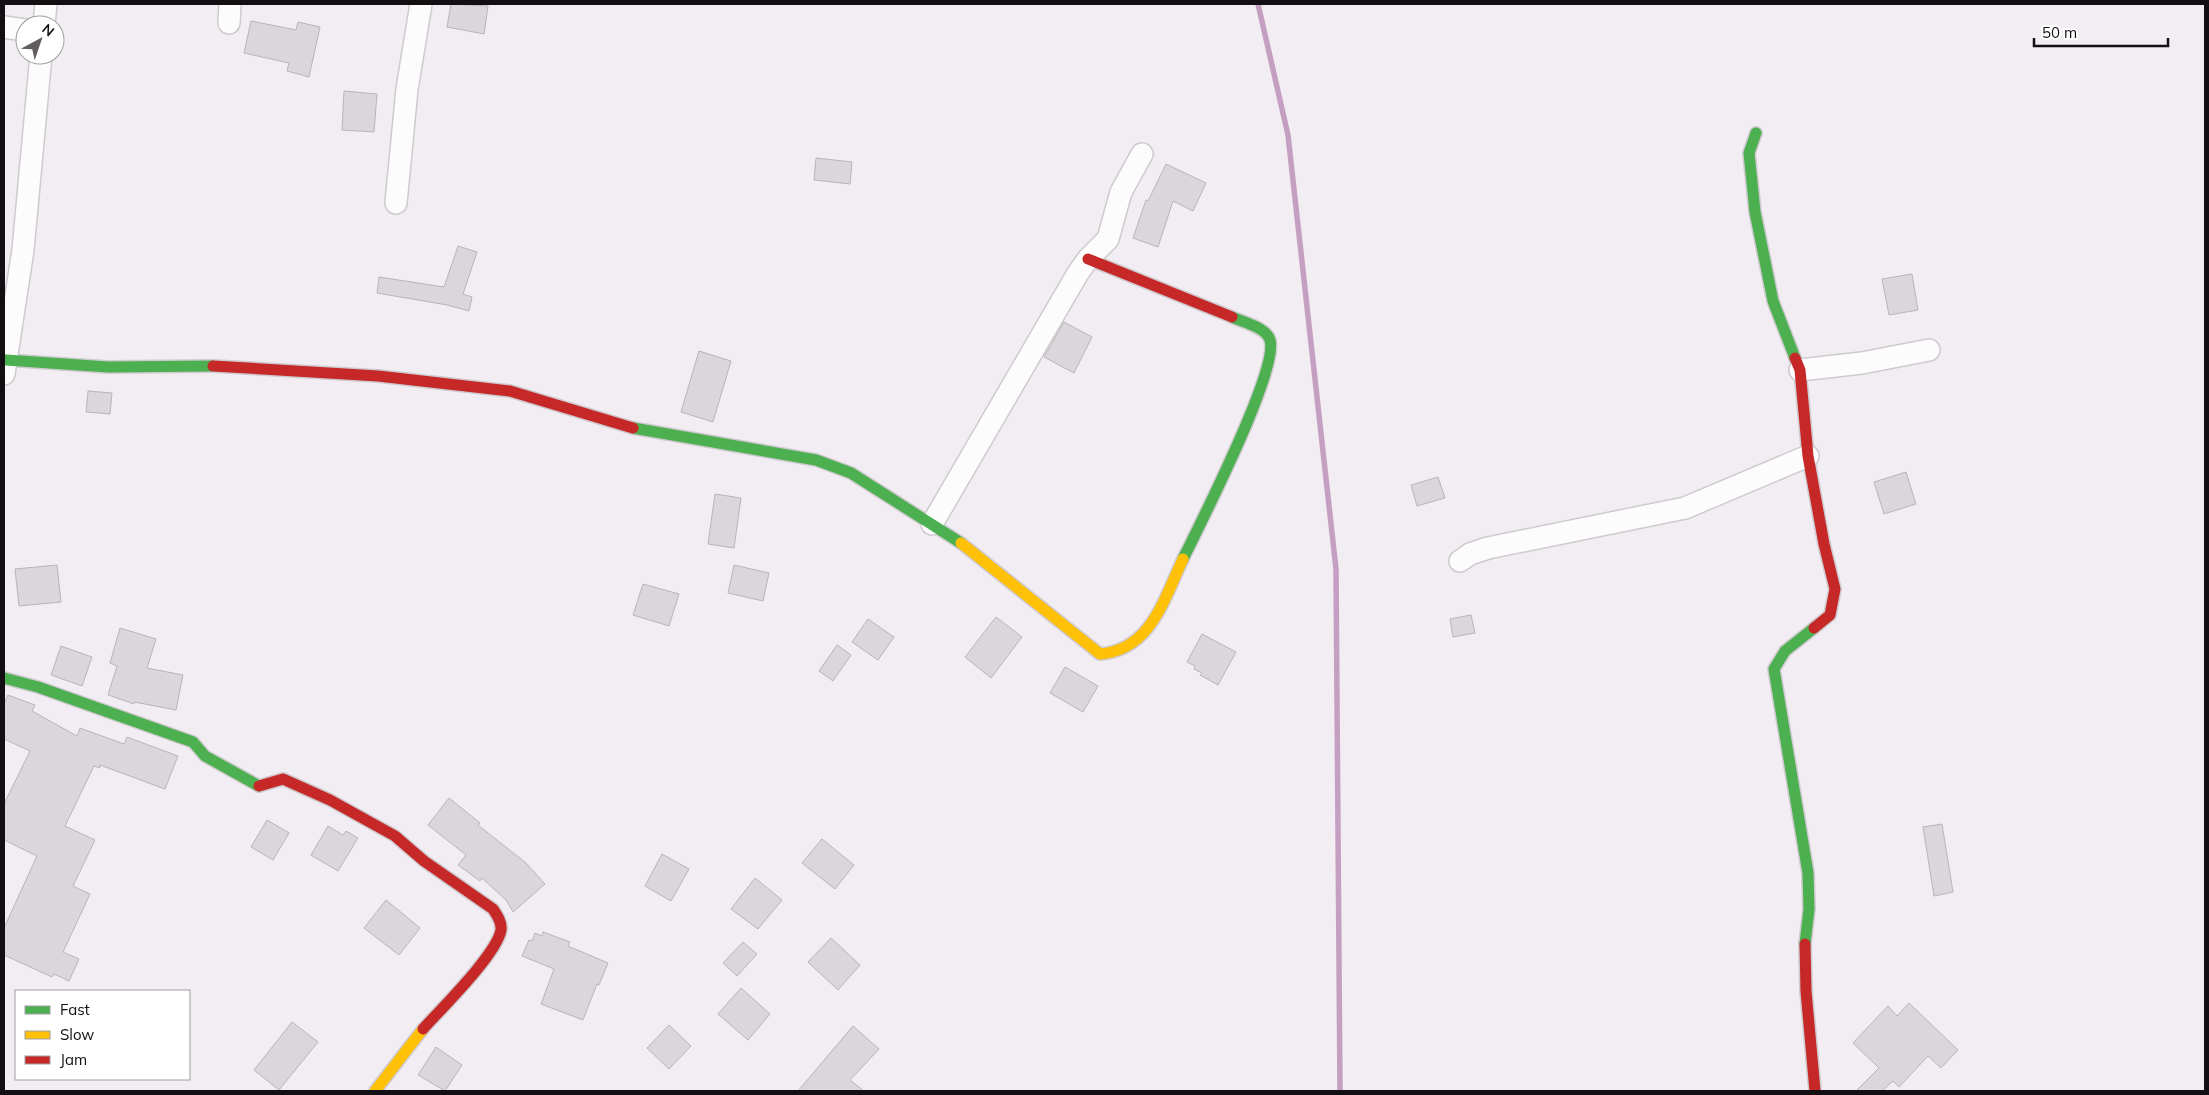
<svg xmlns="http://www.w3.org/2000/svg" width="2209" height="1095" viewBox="0 0 2209 1095" font-family="Mulish,sans-serif">
<style>
.lines{fill:none;stroke-linecap:round;stroke-linejoin:round}
.stream{stroke:#c59fc2;stroke-width:5.5}
.building{fill:#dad6da;stroke:#b8b4b8}
.street-casing{stroke:#cecace;stroke-width:24}
.fast-casing{stroke:#cecace;stroke-width:14}
.slow-casing{stroke:#cecace;stroke-width:14}
.jam-casing{stroke:#cecace;stroke-width:14}
.street{stroke:#fdfcfd;stroke-width:21}
.fast{stroke:#4caf50;stroke-width:11}
.slow{stroke:#ffc107;stroke-width:11}
.jam{stroke:#c62828;stroke-width:11}
</style>
<rect width="100%" height="100%" fill="#f2edf2"/>
<g class="lines">
<polyline class="stream" points="1258,4 1288,135 1336,569 1340,1091"/>
</g>
<g class="building">
<polygon points="451,4 488,6 484,34 447,27"/>
<polygon points="251,21 296,30 298,22 320,27 309,77 287,71 289,63 244,53"/>
<polygon points="344,91 377,94 374,132 342,130"/>
<polygon points="816,158 852,162 850,184 814,180"/>
<polygon points="1166,164 1206,183 1193,211 1173,201 1158,247 1133,238 1146,200 1148,201"/>
<polygon points="458,246 477,252 463,294 472,297 469,311 447,305 377,293 379,277 444,287"/>
<polygon points="1912,274 1918,310 1889,315 1882,279"/>
<polygon points="1064,322 1092,337 1074,373 1044,357"/>
<polygon points="699,351 731,361 713,422 681,412"/>
<polygon points="88,391 112,393 110,414 86,412"/>
<polygon points="1906,472 1916,504 1884,514 1874,482"/>
<polygon points="1438,477 1445,498 1417,506 1411,485"/>
<polygon points="715,494 741,498 734,548 708,544"/>
<polygon points="57,565 61,602 19,606 15,569"/>
<polygon points="734,565 769,573 763,601 728,593"/>
<polygon points="643,584 679,594 669,626 633,615"/>
<polygon points="1471,615 1475,633 1453,637 1450,619"/>
<polygon points="996,617 1022,637 991,678 965,657"/>
<polygon points="868,619 894,637 878,660 852,642"/>
<polygon points="120,628 156,639 147,668 183,675 176,710 134,702 134,704 108,695 117,666 110,663"/>
<polygon points="1202,634 1236,652 1218,685 1200,675 1202,673 1194,669 1195,666 1187,662"/>
<polygon points="837,645 851,655 833,681 819,671"/>
<polygon points="61,646 92,657 82,686 51,675"/>
<polygon points="1065,667 1098,686 1083,712 1050,693"/>
<polygon points="8,695 35,705 32,711 77,736 80,728 124,744 127,737 178,756 165,789 100,765 100,768 94,766 65,826 95,840 73,886 90,894 63,952 79,959 69,981 54,974 52,977 4,955 4,928 37,856 4,840 4,804 30,751 4,739 4,704"/>
<polygon points="449,798 480,823 478,825 526,863 545,884 513,912 506,900 482,878 480,881 458,865 466,855 428,825"/>
<polygon points="267,820 289,833 273,860 251,847"/>
<polygon points="1942,824 1953,892 1934,896 1923,827"/>
<polygon points="328,826 343,835 346,831 358,838 338,871 311,855"/>
<polygon points="822,839 854,865 835,889 802,863"/>
<polygon points="662,854 689,869 671,901 645,886"/>
<polygon points="755,878 782,900 758,929 731,909"/>
<polygon points="386,900 420,928 399,955 364,928"/>
<polygon points="543,932 570,942 568,946 608,963 599,985 597,984 583,1020 541,1004 554,969 522,956 529,940 532,941 535,933 542,936"/>
<polygon points="831,938 860,965 838,990 808,962"/>
<polygon points="743,942 757,954 737,976 723,963"/>
<polygon points="741,988 770,1014 748,1040 718,1014"/>
<polygon points="1909,1003 1958,1050 1941,1068 1928,1056 1899,1087 1893,1081 1882,1091 1856,1091 1879,1068 1853,1043 1888,1006 1897,1016"/>
<polygon points="292,1022 318,1042 279,1090 254,1070"/>
<polygon points="669,1025 691,1046 669,1069 647,1048"/>
<polygon points="853,1026 879,1049 850,1080 864,1091 798,1091"/>
<polygon points="436,1047 462,1065 445,1091 418,1075"/>
</g>
<g class="lines">
<g class="street-casing">
<g id="street">
<polyline points="229,23 230,4"/>
<polyline points="44,25 46,4"/>
<polyline points="4,27 25,30"/>
<polyline points="396,203 407,89 421,4"/>
<polyline points="1800,370 1862,363 1929,350"/>
<polyline points="4,374 23,250 41,55"/>
<polyline points="932,524 1078,273 1088,259 1108,239 1121,192 1142,154"/>
<polyline points="1460,561 1470,554 1488,548 1685,508 1808,456"/>
</g>
</g>
<g class="fast-casing">
<g id="fast">
<polyline points="1756,133 1749,153 1755,212 1773,301 1795,358"/>
<polyline points="6,360 108,367 213,366"/>
<polyline points="633,428 816,460 851,473 961,543"/>
<path d="M 1183,559 C 1200,524 1279,370 1270,340 C 1266,327 1242,322 1232,317"/>
<polyline points="4,678 38,687 193,742 205,756 259,786"/>
<polyline points="1805,944 1809,909 1808,873 1774,669 1785,651 1814,628"/>
</g>
</g>
<g class="slow-casing">
<g id="slow">
<path d="M 961,543 L 1100,654 C 1151,650 1164,599 1183,559"/>
<polyline points="375,1091 423,1029"/>
</g>
</g>
<g class="jam-casing">
<g id="jam">
<polyline points="1088,259 1232,317"/>
<polyline points="1795,358 1800,370 1808,456 1824,544 1835,589 1830,615 1814,628"/>
<polyline points="213,366 378,376 510,391 633,428"/>
<path d="M 259,786 L 283,779 L 330,800 L 395,836 L 424,861 L 493,909 C 497,915 502,922 501,930 C 497,954 441,1009 423,1029"/>
<polyline points="1805,944 1806,991 1815,1091"/>
</g>
</g>
<use href="#street" class="street"/>
<use href="#fast" class="fast"/>
<use href="#slow" class="slow"/>
<use href="#jam" class="jam"/>
</g>
<rect width="2209" height="1095" fill="none" stroke="#120e11" stroke-width="10"/>
<rect x="15" y="990" width="175" height="90" fill="#ffffff" stroke="#a09fa0"/>
<rect x="25" y="1006" width="25" height="8" fill="#4caf50" stroke="#a09fa0"/>
<text x="60" y="1015" font-size="15" fill="#120e11">Fast</text>
<rect x="25" y="1031" width="25" height="8" fill="#ffc107" stroke="#a09fa0"/>
<text x="60" y="1040" font-size="15" fill="#120e11">Slow</text>
<rect x="25" y="1056" width="25" height="8" fill="#c62828" stroke="#a09fa0"/>
<text x="60" y="1065" font-size="15" fill="#120e11">Jam</text>
<g transform="translate(40 40) rotate(40)"><circle r="24" fill="#ffffff" stroke="#a09fa0"/>
<path d="M0-4L9 19L0 12L-9 19Z" fill="#605c60"/>
<text y="-8" font-size="14" font-weight="bold" text-anchor="middle" fill="#120e11">N</text>
</g>
<path d="M2034 38v8h134v-8" fill="none" stroke="#120e11" stroke-width="2.5"/>
<text x="2042" y="38" font-size="15" fill="#120e11" stroke="#ffffff" stroke-width="4" paint-order="stroke">50 m</text>
</svg>
